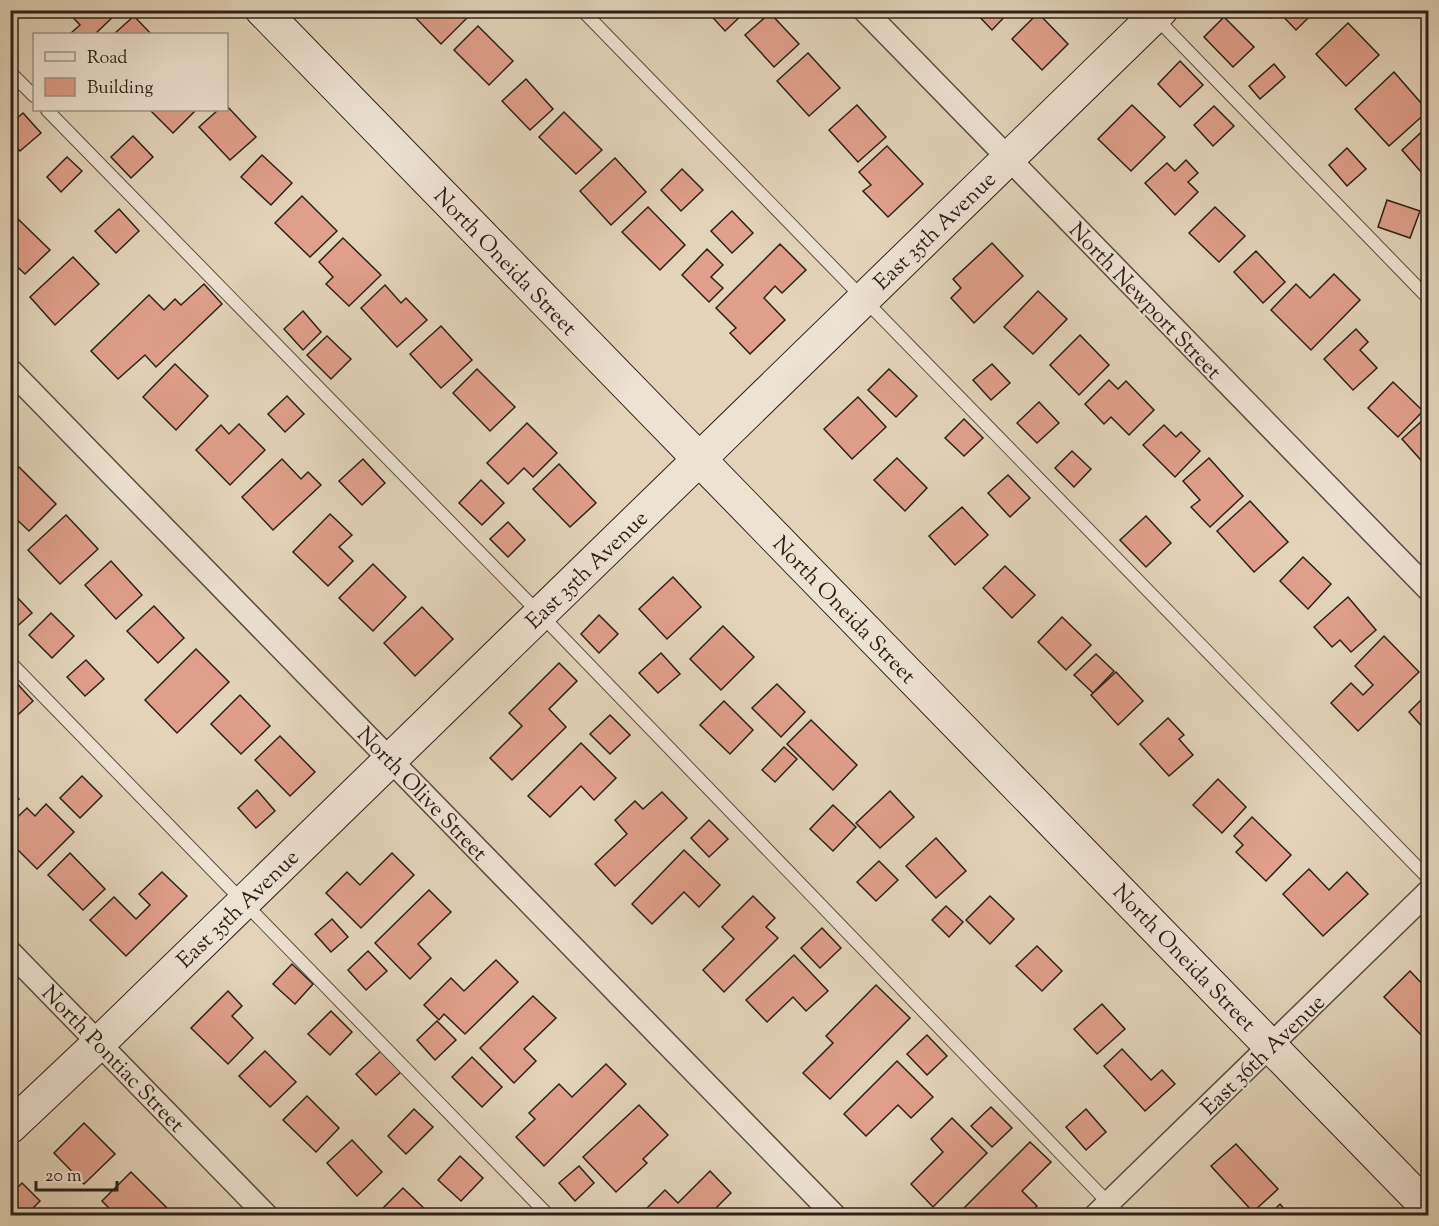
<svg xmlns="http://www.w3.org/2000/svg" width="1439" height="1226" viewBox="0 0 1439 1226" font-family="'Sorts Mill Goudy',serif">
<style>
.building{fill:#e09f8b;stroke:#2d2119;stroke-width:1.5}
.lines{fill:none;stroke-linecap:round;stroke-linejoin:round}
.lane-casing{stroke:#5a4e41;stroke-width:14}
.street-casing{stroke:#5a4e41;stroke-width:25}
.secondary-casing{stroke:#2d2119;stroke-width:35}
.lane{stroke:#ede3d2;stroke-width:12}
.street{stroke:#ede3d2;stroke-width:22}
.secondary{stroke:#ede3d2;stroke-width:33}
.labels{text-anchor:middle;stroke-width:4.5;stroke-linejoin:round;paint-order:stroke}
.street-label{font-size:22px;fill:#2d2119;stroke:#ede3d2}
</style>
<rect width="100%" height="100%" fill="#e3d4b9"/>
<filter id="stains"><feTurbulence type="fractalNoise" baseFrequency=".00333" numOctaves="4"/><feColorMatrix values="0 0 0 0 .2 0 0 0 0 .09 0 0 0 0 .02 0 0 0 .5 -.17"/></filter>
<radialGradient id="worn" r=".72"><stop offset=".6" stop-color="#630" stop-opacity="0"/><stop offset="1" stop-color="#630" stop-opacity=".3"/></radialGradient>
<g class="building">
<polygon points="66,10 117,10 118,12 95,34 70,34 80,25"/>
<polygon points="413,10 474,10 474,11 441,44 411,13"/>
<polygon points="706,10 747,10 725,31"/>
<polygon points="973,10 1011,10 992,30"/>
<polygon points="1263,10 1316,10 1296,30 1278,11 1271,18"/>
<polygon points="770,13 799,44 774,67 745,35"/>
<polygon points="1038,13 1068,44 1042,70 1012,39"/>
<polygon points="134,16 151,34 114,34"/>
<polygon points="1224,17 1254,47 1233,67 1204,37"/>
<polygon points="1348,23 1379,55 1346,86 1316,54"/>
<polygon points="478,26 513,61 489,85 454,50"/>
<polygon points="808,53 840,88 809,116 777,81"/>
<polygon points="1180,61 1203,85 1180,107 1158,84"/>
<polygon points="1274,64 1285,77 1260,99 1249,86"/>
<polygon points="1394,72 1428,111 1389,146 1355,109"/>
<polygon points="526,79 553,109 530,130 502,101"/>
<polygon points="226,105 256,137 230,160 199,127 218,110 226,110"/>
<polygon points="857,105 886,137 858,162 829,130"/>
<polygon points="1132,105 1165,137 1131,171 1098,139"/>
<polygon points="1214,106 1234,126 1213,146 1194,125"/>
<polygon points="150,110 196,110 173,133"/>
<polygon points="564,112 602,150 576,174 539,137"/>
<polygon points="23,113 41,133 20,151 10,140 10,124"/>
<polygon points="1428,126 1428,180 1402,150"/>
<polygon points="133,136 153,157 131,178 111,157"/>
<polygon points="887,146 923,184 888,217 863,191 871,185 859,172"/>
<polygon points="1347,148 1366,169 1347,186 1329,165"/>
<polygon points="262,155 292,183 271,205 241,177"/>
<polygon points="67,157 82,171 61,192 47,177"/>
<polygon points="615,158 646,192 611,225 580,191"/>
<polygon points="1186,160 1198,173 1188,182 1198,192 1175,215 1145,183 1167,163 1175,171"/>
<polygon points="682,169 703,190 681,211 661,190"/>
<polygon points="302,196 337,231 310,257 275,223"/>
<polygon points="1387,200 1420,211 1410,238 1378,227"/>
<polygon points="648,207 685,245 660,270 622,232"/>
<polygon points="1215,207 1245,236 1219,262 1189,233"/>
<polygon points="119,209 139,231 116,253 95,231"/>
<polygon points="732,211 753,233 732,253 711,231"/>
<polygon points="17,218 50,250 25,274 10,260 10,224"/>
<polygon points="343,238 381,275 349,306 326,284 333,277 319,262"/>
<polygon points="992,243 1023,276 974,323 951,298 961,288 953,279"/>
<polygon points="780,244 806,270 782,293 775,286 764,298 785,320 750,354 730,333 736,328 716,308"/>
<polygon points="707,249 723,265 711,277 723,288 709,302 682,275"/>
<polygon points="1256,251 1285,282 1263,303 1234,272"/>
<polygon points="73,257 99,284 55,325 30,297"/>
<polygon points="1334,274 1360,300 1311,350 1271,310 1296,284 1310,298"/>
<polygon points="204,284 222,304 156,367 145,355 118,379 91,351 149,295 164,310 175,299 181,305"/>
<polygon points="385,285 401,303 406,298 427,320 397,347 361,308"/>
<polygon points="1038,291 1067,319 1033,354 1004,327"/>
<polygon points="303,311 321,332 303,350 284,329"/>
<polygon points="441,326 472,360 441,388 410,354"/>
<polygon points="1356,329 1368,342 1360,350 1377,368 1353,390 1324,359"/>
<polygon points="1080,335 1109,365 1079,395 1050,365"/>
<polygon points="327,336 351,359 331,379 307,355"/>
<polygon points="175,364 208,396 176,430 143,397"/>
<polygon points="992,364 1010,383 991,400 973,380"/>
<polygon points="477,369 515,407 490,431 453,393"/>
<polygon points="889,369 917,396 896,417 868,390"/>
<polygon points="1109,380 1118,389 1126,381 1154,410 1129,435 1111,417 1104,424 1085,404"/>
<polygon points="1393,382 1423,411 1398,437 1368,408"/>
<polygon points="287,396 304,414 285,432 268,414"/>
<polygon points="858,397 886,427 852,459 824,429"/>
<polygon points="1039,402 1059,423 1037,443 1017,423"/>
<polygon points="1425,418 1428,421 1428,468 1402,439"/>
<polygon points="964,419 983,438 964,456 945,438"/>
<polygon points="527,423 557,453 533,477 524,468 508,484 487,463"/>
<polygon points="239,424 265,450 230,485 196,450 221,425 229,434"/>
<polygon points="1164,425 1176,437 1181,432 1200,451 1175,477 1143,445"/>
<polygon points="1072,451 1091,469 1074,487 1055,468"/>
<polygon points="897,458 927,488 905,511 874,480"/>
<polygon points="1209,458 1243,496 1210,527 1191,507 1200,500 1183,481"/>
<polygon points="282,459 301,479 308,472 321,485 273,530 242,497"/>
<polygon points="363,459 385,483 362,505 339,481"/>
<polygon points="559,464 596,503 570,527 533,489"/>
<polygon points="19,467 56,504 29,531 12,515 10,516 10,475"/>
<polygon points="1008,475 1030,498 1010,517 988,493"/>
<polygon points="481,480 504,503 482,525 459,503"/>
<polygon points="1250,501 1288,542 1254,572 1217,531"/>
<polygon points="962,507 988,535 955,565 929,536"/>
<polygon points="330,514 352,535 339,547 353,561 328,586 293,552"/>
<polygon points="66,515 98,549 60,584 28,550"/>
<polygon points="1146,516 1171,543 1146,567 1120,540"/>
<polygon points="508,522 525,540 508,557 490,539"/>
<polygon points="1303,557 1331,584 1308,609 1280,581"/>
<polygon points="111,561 142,595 116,619 85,585"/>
<polygon points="373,564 406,597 373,631 339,598"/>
<polygon points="1005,566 1035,595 1012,618 983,588"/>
<polygon points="673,577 701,607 667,639 639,609"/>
<polygon points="14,594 32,613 14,629 10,625 10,597"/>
<polygon points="1348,597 1376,630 1351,652 1340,640 1332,647 1314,627"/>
<polygon points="154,606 184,638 158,663 127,631"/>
<polygon points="422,607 453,639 415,676 384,643"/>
<polygon points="51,613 74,636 52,658 29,635"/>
<polygon points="599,615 618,634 599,653 581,634"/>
<polygon points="1062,617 1091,645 1066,670 1038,642"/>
<polygon points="723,626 754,657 721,690 690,659"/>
<polygon points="1384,636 1419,672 1358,731 1331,703 1351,683 1363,695 1373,685 1355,666"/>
<polygon points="196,649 229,682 177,733 145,700"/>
<polygon points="661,653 680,674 658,693 639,673"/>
<polygon points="1096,654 1114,671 1093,693 1074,675"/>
<polygon points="86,660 104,679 85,696 67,677"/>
<polygon points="559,663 577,681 549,709 566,727 512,780 490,758 522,726 509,713"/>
<polygon points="1116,672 1143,701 1118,725 1091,695"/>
<polygon points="12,678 33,701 10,722 10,679"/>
<polygon points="777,684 805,712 781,737 752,708"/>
<polygon points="1428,693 1428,733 1409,712"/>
<polygon points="240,695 270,726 241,754 211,724"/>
<polygon points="724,701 753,730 730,754 700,725"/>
<polygon points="610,715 630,735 610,754 590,734"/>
<polygon points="1168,718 1184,735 1179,739 1193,755 1169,776 1140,744"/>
<polygon points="811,720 857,765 833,790 787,744"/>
<polygon points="280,736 315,772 290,796 255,760"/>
<polygon points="581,743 616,778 594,800 581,786 550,817 528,796"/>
<polygon points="784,747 797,759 775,782 762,770"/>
<polygon points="82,776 102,796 80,818 60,798"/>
<polygon points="1218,779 1246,807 1222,833 1193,805"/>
<polygon points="257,790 275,811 256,828 238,808"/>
<polygon points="10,791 19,799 10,808"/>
<polygon points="890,791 914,817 880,848 856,823"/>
<polygon points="662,792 687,818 615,886 595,864 627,834 615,820 635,801 643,809"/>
<polygon points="46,804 74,832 37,869 10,842 10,824 27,808 35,816"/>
<polygon points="833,805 856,827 833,851 810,829"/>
<polygon points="1252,817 1291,855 1266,881 1236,852 1243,845 1234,836"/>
<polygon points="709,820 728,839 709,857 691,838"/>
<polygon points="936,838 966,871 936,898 906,866"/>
<polygon points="684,850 720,885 699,907 684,892 652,924 632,904"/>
<polygon points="70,853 105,889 83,910 48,875"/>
<polygon points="392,853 414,875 361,928 326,893 347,872 360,885"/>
<polygon points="879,861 898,880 876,901 857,882"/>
<polygon points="1309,869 1329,890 1347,872 1368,894 1323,936 1283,894"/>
<polygon points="162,872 187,896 126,956 90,920 114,897 136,919 150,905 139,894"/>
<polygon points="429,890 451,912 418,944 431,958 410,979 375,943"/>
<polygon points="753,896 775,918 766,927 778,938 724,992 703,970 734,939 722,927"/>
<polygon points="990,896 1014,919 990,944 966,920"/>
<polygon points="946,906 963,922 949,937 932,920"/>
<polygon points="332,919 348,937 331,952 315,934"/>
<polygon points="822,928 841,948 820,968 801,948"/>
<polygon points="1037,946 1062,971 1042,991 1016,966"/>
<polygon points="368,951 387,971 366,990 348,970"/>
<polygon points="794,955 828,991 806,1011 793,997 767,1022 746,1000"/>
<polygon points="496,960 518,982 465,1034 444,1014 439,1020 424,1005 451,978 464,991"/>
<polygon points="292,964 313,984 295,1004 273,984"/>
<polygon points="1410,971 1428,990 1428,1042 1384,997"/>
<polygon points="876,985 910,1018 830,1099 803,1073 833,1043 826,1036"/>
<polygon points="228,991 242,1006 232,1016 253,1038 228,1064 191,1028"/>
<polygon points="533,996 556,1018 524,1049 536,1061 514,1083 480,1048"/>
<polygon points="1102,1004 1125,1029 1097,1054 1074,1029"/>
<polygon points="331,1011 352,1032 330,1055 308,1034"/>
<polygon points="437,1021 456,1040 435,1060 417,1040"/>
<polygon points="927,1035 947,1056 927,1075 907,1054"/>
<polygon points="10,1047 16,1053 10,1059"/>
<polygon points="1122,1049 1151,1080 1162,1070 1175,1084 1145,1111 1104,1066"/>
<polygon points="382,1050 402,1071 376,1095 356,1074"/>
<polygon points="265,1051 296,1082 270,1107 239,1076"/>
<polygon points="472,1057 502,1087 482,1107 452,1077"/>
<polygon points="897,1061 933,1097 911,1118 898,1105 866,1136 844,1114"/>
<polygon points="606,1064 626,1084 544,1166 516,1137 535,1119 529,1113 559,1084 572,1097"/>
<polygon points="307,1096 339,1128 316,1152 283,1120"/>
<polygon points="639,1105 668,1135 643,1159 647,1163 616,1192 583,1157"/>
<polygon points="991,1107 1012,1128 992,1147 971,1126"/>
<polygon points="414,1109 433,1127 406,1154 388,1136"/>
<polygon points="1086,1109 1106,1132 1086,1150 1066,1127"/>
<polygon points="952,1118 987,1153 933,1207 911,1184 943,1152 931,1139"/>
<polygon points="84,1123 115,1154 84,1184 54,1153"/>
<polygon points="352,1140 382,1172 357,1196 327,1163"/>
<polygon points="1030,1142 1051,1162 1022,1191 1037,1206 1027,1216 1004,1216 1001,1213 998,1216 956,1216"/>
<polygon points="1236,1144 1278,1189 1253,1212 1211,1166"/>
<polygon points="460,1156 483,1178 461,1201 438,1180"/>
<polygon points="579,1166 594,1183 575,1201 559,1183"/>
<polygon points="710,1171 731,1193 708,1216 646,1216 643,1212 665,1190 678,1203"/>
<polygon points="131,1172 167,1208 159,1216 117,1216 102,1201"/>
<polygon points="22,1183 40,1201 25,1216 17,1216 10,1209 10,1195"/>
<polygon points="403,1188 432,1216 381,1216 378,1213"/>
<polygon points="1280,1204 1290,1216 1268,1216"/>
</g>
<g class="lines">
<g class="lane-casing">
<g id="lane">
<polyline points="582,10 1428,878"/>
<polyline points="1156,18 1428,298"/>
<polyline points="10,72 34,96"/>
<polyline points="47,110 540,614 1121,1216"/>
<polyline points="10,662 549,1216"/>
</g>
</g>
<g class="street-casing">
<g id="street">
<polyline points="864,10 1428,589"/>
<polyline points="10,370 835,1216"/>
<polyline points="10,952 267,1216"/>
<polyline points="1095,1216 1428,892"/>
</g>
</g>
<g class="secondary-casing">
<g id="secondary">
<polyline points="262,10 1428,1208"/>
<polyline points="10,1127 99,1043 1161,10"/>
</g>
</g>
<use href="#lane" class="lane"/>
<use href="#street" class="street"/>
<use href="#secondary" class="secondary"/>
</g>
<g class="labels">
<g class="street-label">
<text transform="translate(934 230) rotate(-44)" y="8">East 35th Avenue</text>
<text transform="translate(506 261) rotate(46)" y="8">North Oneida Street</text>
<text transform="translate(1146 300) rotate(46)" y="8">North Newport Street</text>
<text transform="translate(586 569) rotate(-44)" y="8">East 35th Avenue</text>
<text transform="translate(845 609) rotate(46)" y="8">North Oneida Street</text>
<text transform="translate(423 793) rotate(46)" y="8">North Olive Street</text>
<text transform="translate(237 908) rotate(-44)" y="8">East 35th Avenue</text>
<text transform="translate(1185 957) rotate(46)" y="8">North Oneida Street</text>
<text transform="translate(1262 1054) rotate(-44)" y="8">East 36th Avenue</text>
<text transform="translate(114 1058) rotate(46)" y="8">North Pontiac Street</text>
</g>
</g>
<rect width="1439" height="1226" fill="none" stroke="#e3d4b9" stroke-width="36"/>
<rect x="12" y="12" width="1415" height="1202" fill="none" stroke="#2d2119" stroke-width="3"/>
<rect x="18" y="18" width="1403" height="1190" fill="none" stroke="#2d2119" stroke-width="1.5"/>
<rect x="33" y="33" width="195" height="78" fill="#ede3d2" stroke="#a09588" stroke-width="1.5"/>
<rect x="45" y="52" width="30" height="9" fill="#ede3d2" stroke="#a09588" stroke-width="1.5"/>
<text x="87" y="63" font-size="18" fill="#2d2119">Road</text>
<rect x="45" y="78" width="30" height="18" fill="#e09f8b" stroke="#a09588" stroke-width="1.5"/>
<text x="87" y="93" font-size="18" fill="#2d2119">Building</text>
<path d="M36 1181v9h81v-9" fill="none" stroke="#2d2119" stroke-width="3"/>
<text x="45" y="1181" font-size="18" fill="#2d2119" stroke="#ede3d2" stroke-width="4.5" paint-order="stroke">20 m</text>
<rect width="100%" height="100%" filter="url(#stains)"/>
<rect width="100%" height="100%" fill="url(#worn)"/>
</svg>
